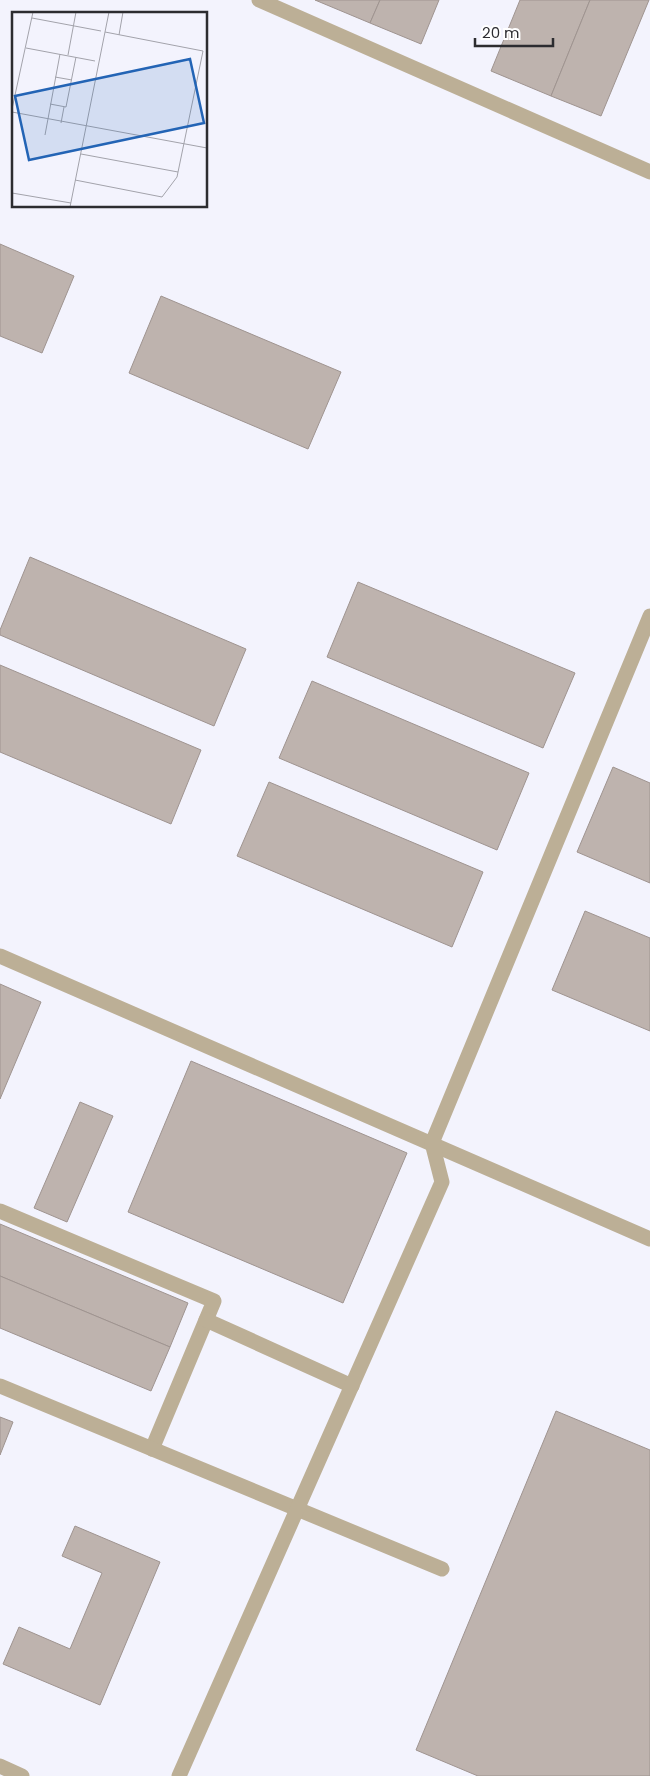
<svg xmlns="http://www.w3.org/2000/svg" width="650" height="1776" viewBox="0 0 650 1776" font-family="Poppins,sans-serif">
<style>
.building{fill:#beb3ae;stroke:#9f9490}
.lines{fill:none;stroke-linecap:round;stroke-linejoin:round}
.service{stroke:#bcaf96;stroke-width:15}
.inset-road{fill:none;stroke:#a3a3ab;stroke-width:1}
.view{fill:#2364b5;fill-opacity:0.15;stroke:#2364b5;stroke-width:2.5}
.inset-edge{fill:none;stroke:#2c2c30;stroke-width:2.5}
</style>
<rect width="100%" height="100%" fill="#f3f3fd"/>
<g class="building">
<polygon points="315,0 380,0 370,23"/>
<polygon points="380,0 439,0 421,44 370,23"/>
<polygon points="520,0 590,0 551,96 491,71"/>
<polygon points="590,0 649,0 601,116 551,96"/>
<polygon points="0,244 74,276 42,353 0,336"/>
<polygon points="161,296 341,372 308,449 129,373"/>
<polygon points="30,557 246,649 214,726 0,635 0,630"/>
<polygon points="358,582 575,673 543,748 327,657"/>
<polygon points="0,665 201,750 171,824 0,752"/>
<polygon points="312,681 529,773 497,850 279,758"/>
<polygon points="613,767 650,783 650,883 577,852"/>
<polygon points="269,782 483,872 452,947 237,856"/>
<polygon points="585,911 650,938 650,1031 552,990"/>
<polygon points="0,984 41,1002 0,1099"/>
<polygon points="191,1061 407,1153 343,1303 128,1212"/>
<polygon points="80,1102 113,1116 67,1222 34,1208"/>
<polygon points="0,1224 188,1303 170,1347 0,1276"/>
<polygon points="0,1276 170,1347 151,1391 0,1328"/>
<polygon points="556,1411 650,1450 650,1776 478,1776 416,1750"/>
<polygon points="0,1417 13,1422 0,1455"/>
<polygon points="75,1526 160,1562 100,1705 3,1664 19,1627 70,1649 102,1573 62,1556"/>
</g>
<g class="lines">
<g class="service">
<polyline points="259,0 650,172"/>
<polyline points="0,956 650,1239"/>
<polyline points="0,1211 214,1301 152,1449"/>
<polyline points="206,1320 352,1386"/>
<polyline points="0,1386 442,1569"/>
<polyline points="0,1766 22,1776"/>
<polyline points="179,1776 442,1182 432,1143 650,616"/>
</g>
</g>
<g transform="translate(12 12)">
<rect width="195" height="195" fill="#f3f3fd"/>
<path class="inset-road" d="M 20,6 L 89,19M 107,23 L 111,0M 14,36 L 83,49M 56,43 L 64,0M 43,65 L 60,68M 38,92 L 54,95 L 64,45M 0,97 L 21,0M 0,100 L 195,136M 49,111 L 52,95M 33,123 L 48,42M 69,142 L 166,160M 63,168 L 150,185 L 165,165 L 191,39 L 93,20M 0,181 L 59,191M 58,195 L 97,0"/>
<path class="view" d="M 178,47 L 192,111 L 17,148 L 3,84 Z"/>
<rect width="195" height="195" class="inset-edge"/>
</g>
<path d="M475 38v8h78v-8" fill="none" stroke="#2c2c30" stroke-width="2.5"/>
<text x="482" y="38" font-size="15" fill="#2c2c30" stroke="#ffffff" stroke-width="4" paint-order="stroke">20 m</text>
</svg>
